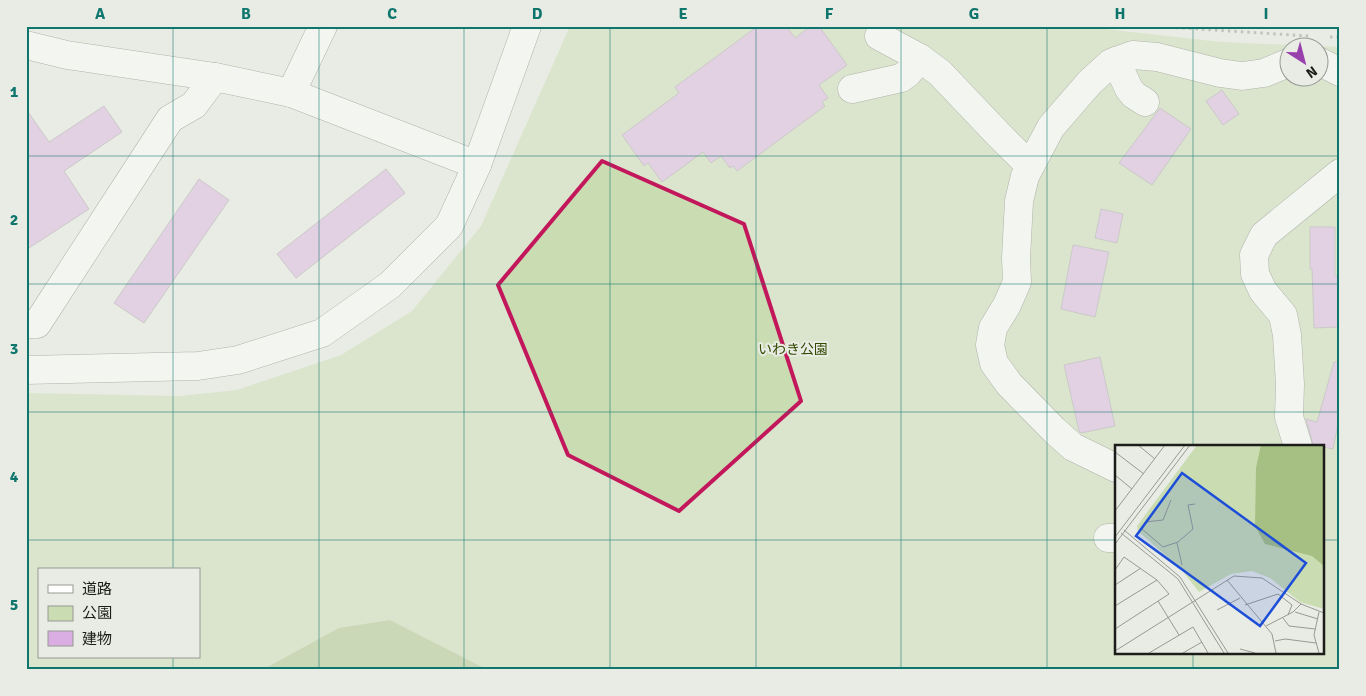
<svg xmlns="http://www.w3.org/2000/svg" width="1366" height="696" viewBox="0 0 1366 696" font-family="Signika,'Noto Sans JP',sans-serif">
<style>
.green{fill:#cadcb2;fill-rule:evenodd}
.forest{fill:#a6bf82}
.building{fill:#daaee3;stroke:#a49ea5}
.lines{fill:none;stroke-linecap:round;stroke-linejoin:round}
.minor-casing{stroke:#6b6e67;stroke-width:29}
.path{stroke:#90928d;stroke-width:3;stroke-dasharray:2.5 4;stroke-linecap:butt}
.minor{stroke:#fff;stroke-width:28}
.marked{fill:none;stroke:#c2185b;stroke-width:4;stroke-linejoin:round}
.grid{fill:none;stroke:#0f766e;stroke-width:1;stroke-opacity:0.55}
.labels{text-anchor:middle;stroke-width:4;stroke-linejoin:round;paint-order:stroke}
.park-label{font-size:14px;fill:#334801;stroke:#e9ece4}
.inset-road{fill:none;stroke:#979993;stroke-width:1}
.view{fill:#1d4ed8;fill-opacity:0.15;stroke:#1d4ed8;stroke-width:2.5}
.inset-edge{fill:none;stroke:#1c1d1a;stroke-width:2.5}
.neatline{fill:none;stroke:#0f766e;stroke-width:2}
.grid-label{font-size:16px;text-anchor:middle;font-weight:bold;fill:#0f766e}
</style>
<rect width="100%" height="100%" fill="#e9ece4"/>
<path class="green" d="M 570,26 L 1078,26 L 1221,42 L 1340,47 L 1340,670 L 26,670 L 26,393 L 179,396 L 237,390 L 341,355 L 412,311 L 481,226 ZM 1288,48 L 1318,48 L 1318,78 L 1288,78 ZM 1116,446 L 1322,446 L 1322,652 L 1116,652 ZM 39,570 L 199,570 L 199,657 L 39,657 Z"/>
<polygon class="forest" points="390,620 488,670 262,670 339,628"/>
<g class="building">
<polygon points="758,26 786,26 795,38 811,26 819,26 847,65 819,85 828,98 822,102 825,106 737,171 733,166 730,168 721,156 711,163 703,152 662,182 648,163 644,166 622,135 679,93 675,87"/>
<polygon points="1222,90 1239,114 1223,125 1206,101"/>
<polygon points="104,106 122,132 64,171 89,209 26,250 26,109 49,142"/>
<polygon points="1160,108 1191,129 1152,185 1119,163"/>
<polygon points="386,169 405,193 296,278 277,254"/>
<polygon points="199,179 229,200 144,323 114,303"/>
<polygon points="1101,209 1123,214 1117,243 1095,238"/>
<polygon points="1310,227 1335,227 1335,276 1340,276 1340,327 1314,328 1312,269 1310,269"/>
<polygon points="1073,245 1109,252 1095,317 1061,309"/>
<polygon points="1100,357 1115,426 1081,433 1079,431 1064,365"/>
<polygon points="1334,362 1340,362 1340,414 1333,449 1313,445 1306,419 1317,422"/>
</g>
<g class="lines">
<g class="minor-casing">
<g id="minor">
<polyline points="879,36 920,58 940,73 998,134 1030,166"/>
<polyline points="26,45 67,55 215,77 291,93 477,165"/>
<polyline points="1116,61 1129,89 1134,95 1145,102"/>
<polyline points="1318,61 1340,72"/>
<polyline points="852,89 901,78 908,73 920,58"/>
<polyline points="291,93 323,26"/>
<polyline points="26,324 37,324 170,119 194,105 215,77"/>
<polyline points="26,370 198,366 238,360 322,333 390,285 449,226 477,165 527,26"/>
<polyline points="1298,446 1289,417 1290,384 1287,335 1283,315 1263,291 1255,274 1254,255 1264,235 1340,173"/>
<polyline points="1116,468 1073,447 1054,430 1009,384 994,363 990,345 993,328 1007,305 1017,282 1016,258 1019,201 1025,176 1051,127 1090,82 1111,63 1133,55 1157,57 1220,73 1242,76 1264,73 1288,63"/>
<polyline points="1108,538 1116,538"/>
</g>
</g>
<g class="path">
<polyline points="1150,26 1309,36"/>
<polyline points="1330,37 1340,37"/>
</g>
<use href="#minor" class="minor"/>
</g>
<path d="M0 0H1366V696H0ZM 602,161 L 744,224 L 801,401 L 679,511 L 568,455 L 498,285 Z" fill="#e9ece4" fill-opacity=".55" fill-rule="evenodd"/>
<path class="marked" d="M 602,161 L 744,224 L 801,401 L 679,511 L 568,455 L 498,285 Z"/>
<path class="grid" d="M 173,26 L 173,570M 319,26 L 319,670M 464,26 L 464,670M 610,26 L 610,670M 756,26 L 756,670M 901,26 L 901,670M 1047,26 L 1047,670M 1193,26 L 1193,446M 26,156 L 1340,156M 26,284 L 1340,284M 26,412 L 1340,412M 26,540 L 1116,540M 1322,540 L 1340,540M 1193,652 L 1193,670M 173,657 L 173,670"/>
<g class="labels">
<g class="park-label">
<text x="793" y="354">いわき公園</text>
</g>
</g>
<g transform="translate(1115 445)">
<rect width="209" height="209" fill="#e9ece4"/>
<path d="M 82,0 L 209,0 L 209,164 L 185,157 L 155,133 L 137,126 L 116,129 L 84,147 L 66,124 L 23,86 L 22,81 Z" fill="#cadcb2"/>
<path d="M 146,0 L 209,0 L 209,121 L 197,111 L 150,99 L 140,81 L 141,23 Z" fill="#a6bf82"/>
<path class="inset-road" d="M 23,0 L 40,14M 0,7 L 29,29M 0,30 L 17,44M 56,55 L 48,75 L 30,77 L 27,84 L 48,102 L 63,97 L 78,84 L 73,60 L 80,59M 0,66 L 50,0M 9,85 L 65,132 L 113,208M 6,88 L 63,134 L 109,208M 0,92 L 70,0M 62,98 L 67,120M 0,99 L 75,0M 0,125 L 9,112 L 42,135 L 54,149 L 0,184M 112,135 L 157,189 L 161,208M 0,140 L 26,123M 43,156 L 64,190M 130,160 L 163,149 L 177,160 L 173,170M 0,161 L 42,135M 102,165 L 125,153M 180,167 L 203,174M 168,173 L 174,181 L 200,184M 151,181 L 178,167 L 186,159M 160,196 L 170,194 L 201,198M 125,204 L 140,208M 0,206 L 119,131 L 147,133 L 186,159 L 209,168M 34,208 L 78,182 L 93,208M 68,208 L 87,197M 204,208 L 199,190 L 204,167"/>
<path class="view" d="M 67,28 L 191,118 L 145,181 L 21,91 Z"/>
<rect width="209" height="209" class="inset-edge"/>
</g>
<rect width="1366" height="696" fill="none" stroke="#e9ece4" stroke-width="55"/>
<rect x="38" y="568" width="162" height="90" fill="#e9ece4" stroke="#979993"/>
<rect x="48" y="585" width="25" height="8" fill="#ffffff" stroke="#979993"/>
<text x="82" y="594" font-size="15" fill="#1c1d1a">道路</text>
<rect x="48" y="606" width="25" height="15" fill="#cadcb2" stroke="#979993"/>
<text x="82" y="618" font-size="15" fill="#1c1d1a">公園</text>
<rect x="48" y="631" width="25" height="15" fill="#daaee3" stroke="#979993"/>
<text x="82" y="644" font-size="15" fill="#1c1d1a">建物</text>
<g transform="translate(1304 62) rotate(144)"><circle r="24" fill="#e9ece4" stroke="#979993"/>
<path d="M0-4L9 19L0 12L-9 19Z" fill="#9840ac"/>
<text y="-8" font-size="14" font-weight="bold" text-anchor="middle" fill="#1c1d1a">N</text>
</g>
<rect x="28" y="28" width="1310" height="640" class="neatline"/>
<g class="grid-label">
<text x="100" y="19">A</text>
<text x="246" y="19">B</text>
<text x="392" y="19">C</text>
<text x="537" y="19">D</text>
<text x="683" y="19">E</text>
<text x="829" y="19">F</text>
<text x="974" y="19">G</text>
<text x="1120" y="19">H</text>
<text x="1266" y="19">I</text>
<text x="14" y="97">1</text>
<text x="14" y="225">2</text>
<text x="14" y="354">3</text>
<text x="14" y="482">4</text>
<text x="14" y="610">5</text>
</g>
</svg>
